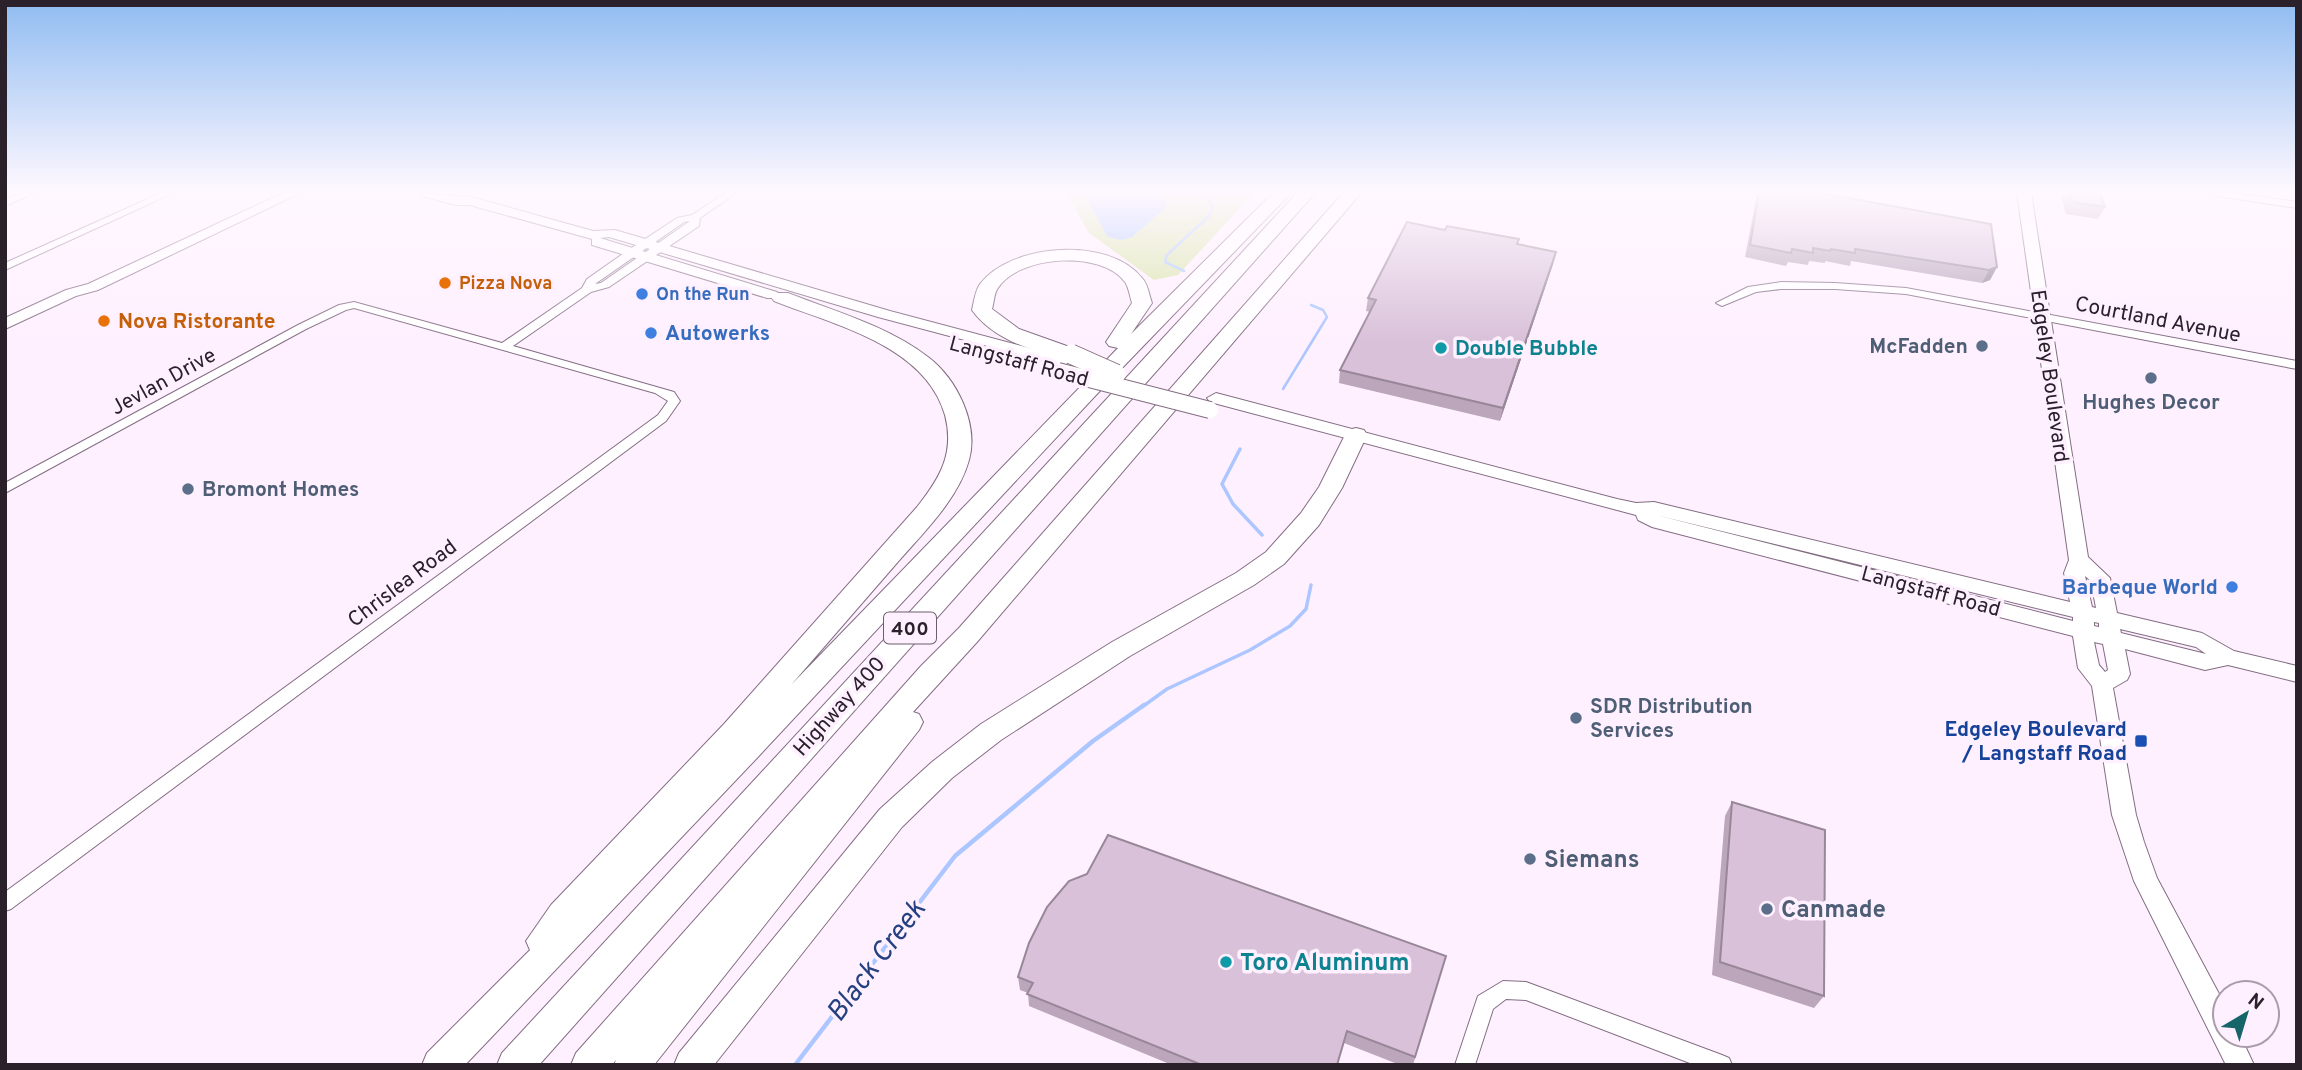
<svg xmlns="http://www.w3.org/2000/svg" width="2302" height="1070" viewBox="0 0 2302 1070" font-family="Overpass,sans-serif">
<style>
.green{fill:#d9e5ab}
.water{fill:#acc7ff}
.lines{fill:none;stroke-linecap:round;stroke-linejoin:round}
.stream-far2{stroke:#acc7ff;stroke-width:2.5}
.stream-far1{stroke:#acc7ff;stroke-width:3.5}
.stream{stroke:#acc7ff;stroke-width:4.5}
.street-casing{stroke:#836d83;stroke-width:2}
.secondary-casing{stroke:#836d83;stroke-width:2}
.highway-casing{stroke:#836d83;stroke-width:2}
.street{fill:#fff;fill-rule:evenodd}
.secondary{fill:#fff;fill-rule:evenodd}
.highway{fill:#fff;fill-rule:evenodd}
.secondary-bridge-casing{stroke:#836d83;stroke-width:18;stroke-linecap:butt}
.highway-bridge-casing{stroke:#836d83;stroke-width:21;stroke-linecap:butt}
.secondary-bridge{stroke:#fff;stroke-width:16}
.highway-bridge{stroke:#fff;stroke-width:19}
.wall{fill:#bba6bb}
.shaded-wall{fill:#988798}
.building{fill:#d9c1d9;stroke:#988798;stroke-width:2}
.food-dot{fill:#e8710a;stroke:#fff0ff;stroke-width:2.5}
.shop-dot{fill:#3f7fe0;stroke:#fff0ff;stroke-width:2.5}
.service-dot{fill:#5c6f8a;stroke:#fff0ff;stroke-width:2.5}
.culture-dot{fill:#0f9aa8;stroke:#fff0ff;stroke-width:2.5}
.transit-dot{fill:#1a4fb4;stroke:#fff0ff;stroke-width:2.5}
.labels{text-anchor:middle;stroke-width:7;stroke-linejoin:round;paint-order:stroke}
.far-food-label{font-size:18px;font-weight:bold;fill:#c56008;stroke:#fff0ff;text-anchor:start}
.far-shop-label{font-size:18px;font-weight:bold;fill:#366cbe;stroke:#fff0ff;text-anchor:start}
.shield{fill:#fff0ff;stroke:#6a5f6a;stroke-width:2}
.shield-label{font-size:19px;font-weight:bold;fill:#2a212a}
.street-label{font-size:21px;fill:#2a212a;stroke:#fff0ff}
.food-label{font-size:21px;font-weight:bold;fill:#c56008;stroke:#fff0ff;text-anchor:start}
.shop-label{font-size:21px;font-weight:bold;fill:#366cbe;stroke:#fff0ff;text-anchor:start}
.service-label{font-size:21px;font-weight:bold;fill:#4e5e75;stroke:#fff0ff;text-anchor:start}
.culture-label{font-size:21px;font-weight:bold;fill:#0d838f;stroke:#fff0ff;text-anchor:start}
.transit-label{font-size:21px;font-weight:bold;fill:#164399;stroke:#fff0ff;text-anchor:end}
.near-service-label{font-size:24px;font-weight:bold;fill:#4e5e75;stroke:#fff0ff;text-anchor:start}
.near-culture-label{font-size:24px;font-weight:bold;fill:#0d838f;stroke:#fff0ff;text-anchor:start}
.near-water-label{font-size:28px;font-style:italic;fill:#244080;stroke:#fff0ff}
</style>
<rect width="100%" height="100%" fill="#fff0ff"/>
<polygon class="green" points="1066,193 1254,193 1178,275 1154,280 1089,233"/>
<path class="water" d="M 1084,193 L 1154,193 L 1168,201 L 1165,208 L 1132,237 C 1123,241 1115,240 1107,236 Z"/>
<g class="lines">
<g class="stream-far2">
<polyline points="1184,271 1165,262 1167,255 1209,216 1213,207 1203,193"/>
<polyline points="1283,389 1327,317 1323,310 1311,305"/>
</g>
<g class="stream-far1">
<polyline points="1240,449 1222,484 1233,504 1262,535"/>
<polyline points="1142,707 1167,689 1250,650 1290,626 1306,609 1311,585"/>
</g>
<polyline class="stream" points="795,1065 955,856 1093,741 1144,705"/>
<g class="street-casing">
<g id="street">
<polygon points="22,193 35,193 5,206 5,199"/>
<polygon points="161,193 173,193 5,270 5,263"/>
<path d="M 725,193 L 736,193 L 700,218 L 699,226 L 609,287 L 591,292 L 513,346 L 674,392 L 680,401 L 666,421 L 11,909 L 5,911 L 5,892 L 658,415 L 668,401 L 655,393 L 354,308 L 346,310 L 306,329 L 5,493 L 5,483 L 298,325 L 339,305 L 354,302 L 502,343 L 582,288 L 587,279 L 627,251 L 677,218 L 692,215 ZM 690,221 L 601,283 L 595,284 L 684,222 Z"/>
<polygon points="2213,193 2235,193 2297,202 2297,208 2218,196"/>
<polygon points="1781,282 1835,283 1906,288 2297,361 2297,369 1906,294 1835,289 1781,289 1756,292 1722,306 1716,303 1748,287"/>
<polygon points="1503,981 1526,982 1722,1055 1729,1058 1732,1065 1695,1065 1526,1000 1506,999 1493,1009 1475,1065 1455,1065 1478,996"/>
</g>
</g>
<g class="secondary-casing">
<g id="secondary">
<polygon points="283,193 300,193 98,290 76,296 5,329 5,318 66,290 88,284"/>
<polygon points="420,193 471,197 593,231 615,230 890,311 1071,359 1073,362 1071,365 1059,365 878,317 609,237 600,238 777,292 780,295 777,298 767,298 592,245 592,239 470,205 456,205 422,196"/>
<path d="M 2017,193 L 2031,193 L 2088,557 L 2110,578 L 2117,613 L 2202,633 L 2234,651 L 2297,666 L 2297,682 L 2228,665 L 2205,670 L 2125,649 L 2130,674 L 2127,680 L 2113,688 L 2136,815 L 2144,842 L 2157,878 L 2225,1005 L 2225,1035 L 2240,1035 L 2254,1065 L 2226,1065 L 2134,881 L 2112,815 L 2092,686 L 2078,668 L 2073,636 L 1652,527 L 1638,520 L 1636,515 L 1210,402 L 1207,398 L 1216,393 L 1617,499 L 1636,503 L 1654,502 L 2070,602 L 2064,573 L 2069,560 ZM 1656,515 L 2073,617 L 2073,621 ZM 2085,576 L 2091,581 L 2096,608 L 2092,607 ZM 2094,622 L 2099,623 L 2099,627 L 2094,626 ZM 2120,629 L 2196,647 L 2206,654 L 2121,633 ZM 2094,642 L 2103,644 L 2108,670 L 2105,672 L 2099,665 Z"/>
</g>
</g>
<g class="highway-casing">
<g id="highway">
<path d="M 1273,193 L 1291,193 L 1096,395 L 756,759 L 465,1065 L 422,1065 L 427,1053 L 530,950 L 526,941 L 551,905 L 724,724 L 917,507 C 940,478 955,453 945,415 C 925,345 834,325 774,301 L 771,297 L 774,293 L 788,293 C 834,311 888,326 928,357 C 957,379 979,424 969,460 C 958,500 922,534 896,564 C 861,604 826,645 791,685 L 1118,348 L 1109,346 L 1106,342 L 1132,303 C 1130,297 1129,288 1125,282 C 1102,250 1019,255 998,288 C 994,293 994,303 992,309 L 1019,329 L 1078,350 L 1081,354 L 1078,358 L 1071,360 C 1036,352 994,341 972,310 C 974,302 975,291 980,284 C 1011,243 1109,236 1142,278 C 1148,284 1149,295 1152,303 L 1131,334 Z"/>
<polygon points="1297,193 1315,193 539,1065 497,1065 502,1053"/>
<polygon points="1343,193 1361,193 977,642 913,712 919,714 923,722 919,730 654,1065 614,1065 616,1060 612,1065 571,1065 576,1053 921,666 959,628"/>
<polygon points="1356,428 1364,430 1367,435 1342,488 1319,525 1284,564 1254,585 1130,656 1001,740 952,778 902,827 714,1065 674,1065 679,1053 880,809 932,762 981,724 1112,642 1236,573 1266,552 1301,513 1319,487 1345,435 1348,430"/>
</g>
</g>
<use href="#street" class="street"/>
<use href="#secondary" class="secondary"/>
<use href="#highway" class="highway"/>
<g class="secondary-bridge-casing">
<polyline id="secondary-bridge" points="1058,371 1210,410"/>
</g>
<g class="highway-bridge-casing">
<polyline id="highway-bridge" points="1071,354 1116,374"/>
</g>
<use href="#secondary-bridge" class="secondary-bridge"/>
<use href="#highway-bridge" class="highway-bridge"/>
</g>
<g class="wall">
<polygon points="1757,193 1821,193 1997,267 1990,280 1982,283 1851,261 1850,266 1825,261 1825,263 1809,261 1808,265 1788,262 1786,266 1745,257"/>
<polygon points="2060,193 2100,193 2105,207 2098,219 2066,214"/>
<polygon points="1445,230 1519,239 1517,244 1556,252 1553,264 1500,421 1339,383 1340,370 1370,312 1366,311 1368,298"/>
<polygon points="1732,802 1824,996 1814,1008 1712,975 1725,816"/>
<polygon points="1446,956 1413,1065 1400,1065 1344,1043 1337,1065 1172,1065 1029,1006 1028,993 1020,990 1018,977"/>
</g>
<g class="shaded-wall">
<polygon points="1556,252 1553,264 1500,421 1503,408"/>
<polygon points="1997,267 1990,280 1982,283 1989,270"/>
</g>
<g class="building">
<polygon points="1759,193 1821,193 1991,224 1997,267 1989,270 1855,249 1855,253 1831,249 1830,251 1813,248 1813,253 1792,249 1791,253 1750,245"/>
<polygon points="2070,193 2100,193 2105,207 2073,202"/>
<polygon points="1407,222 1445,230 1447,226 1519,239 1517,244 1556,252 1503,408 1340,370 1376,300 1368,298"/>
<polygon points="1732,802 1825,830 1824,996 1720,962"/>
<polygon points="1108,835 1446,956 1415,1057 1347,1031 1337,1065 1202,1065 1027,994 1033,983 1018,977 1029,943 1047,907 1069,881 1087,874"/>
</g>
<linearGradient id="sky" x2="0" y2="1"><stop stop-color="#90bcf1"/><stop offset="0.56" stop-color="#fff8ff"/><stop offset="1" stop-color="#fff8ff" stop-opacity="0"/></linearGradient>
<rect width="2302" height="342" fill="url(#sky)"/>
<g class="food-dot">
<circle cx="445" cy="283" r="7"/>
<circle cx="104" cy="321" r="7"/>
</g>
<g class="shop-dot">
<circle cx="642" cy="294" r="7"/>
<circle cx="651" cy="333" r="7"/>
<circle cx="2232" cy="587" r="7"/>
</g>
<g class="service-dot">
<circle cx="1982" cy="346" r="7"/>
<circle cx="2151" cy="378" r="7"/>
<circle cx="188" cy="489" r="7"/>
<circle cx="1576" cy="718" r="7"/>
<circle cx="1530" cy="859" r="7"/>
<circle cx="1767" cy="909" r="7"/>
</g>
<g class="culture-dot">
<circle cx="1441" cy="348" r="7"/>
<circle cx="1226" cy="962" r="7"/>
</g>
<rect class="transit-dot" x="2134" y="734" width="14" height="14" rx="3.5"/>
<g class="labels">
<g class="far-food-label">
<text x="459" y="289">Pizza Nova</text>
</g>
<g class="far-shop-label">
<text x="656" y="300">On the Run</text>
</g>
<rect class="shield" x="884" y="612.5" width="52" height="31" rx="5"/>
<g class="shield-label">
<text x="910" y="635">400</text>
</g>
<g class="street-label">
<text transform="translate(2158 319) rotate(11)" y="7">Courtland Avenue</text>
<text transform="translate(1019 361) rotate(15)" y="7">Langstaff Road</text>
<text transform="translate(2050 376) rotate(82)" y="7">Edgeley Boulevard</text>
<text transform="translate(163 381) rotate(-29)" y="7">Jevlan Drive</text>
<text transform="translate(402 583) rotate(-37)" y="7">Chrislea Road</text>
<text transform="translate(1931 591) rotate(15)" y="7">Langstaff Road</text>
<text transform="translate(839 706) rotate(-48)" y="7">Highway 400</text>
</g>
<g class="food-label">
<text x="118" y="328">Nova Ristorante</text>
</g>
<g class="shop-label">
<text x="665" y="340">Autowerks</text>
<text x="2218" y="594" text-anchor="end">Barbeque World</text>
</g>
<g class="service-label">
<text x="1968" y="353" text-anchor="end">McFadden</text>
<text x="2151" y="409" text-anchor="middle">Hughes Decor</text>
<text x="202" y="496">Bromont Homes</text>
<text x="1590" y="713">SDR Distribution<tspan x="1590" dy="24">Services</tspan></text>
</g>
<g class="culture-label">
<text x="1455" y="355">Double Bubble</text>
</g>
<g class="transit-label">
<text x="2127" y="736">Edgeley Boulevard<tspan x="2127" dy="24">/ Langstaff Road</tspan></text>
</g>
<g class="near-service-label">
<text x="1544" y="867">Siemans</text>
<text x="1781" y="917">Canmade</text>
</g>
<g class="near-culture-label">
<text x="1240" y="970">Toro Aluminum</text>
</g>
<g class="near-water-label">
<text transform="translate(875 960) rotate(-53)" y="10">Black Creek</text>
</g>
</g>
<rect width="2302" height="1070" fill="none" stroke="#2a212a" stroke-width="14"/>
<g transform="translate(2246 1014) rotate(38)"><circle r="33" fill="#fff0ff" stroke="#aa9daa" stroke-width="2"/>
<path d="M0-5L12 26L0 18L-12 26Z" fill="#166568"/>
<text y="-10" font-size="19" font-weight="bold" text-anchor="middle" fill="#2a212a">N</text>
</g>
</svg>
